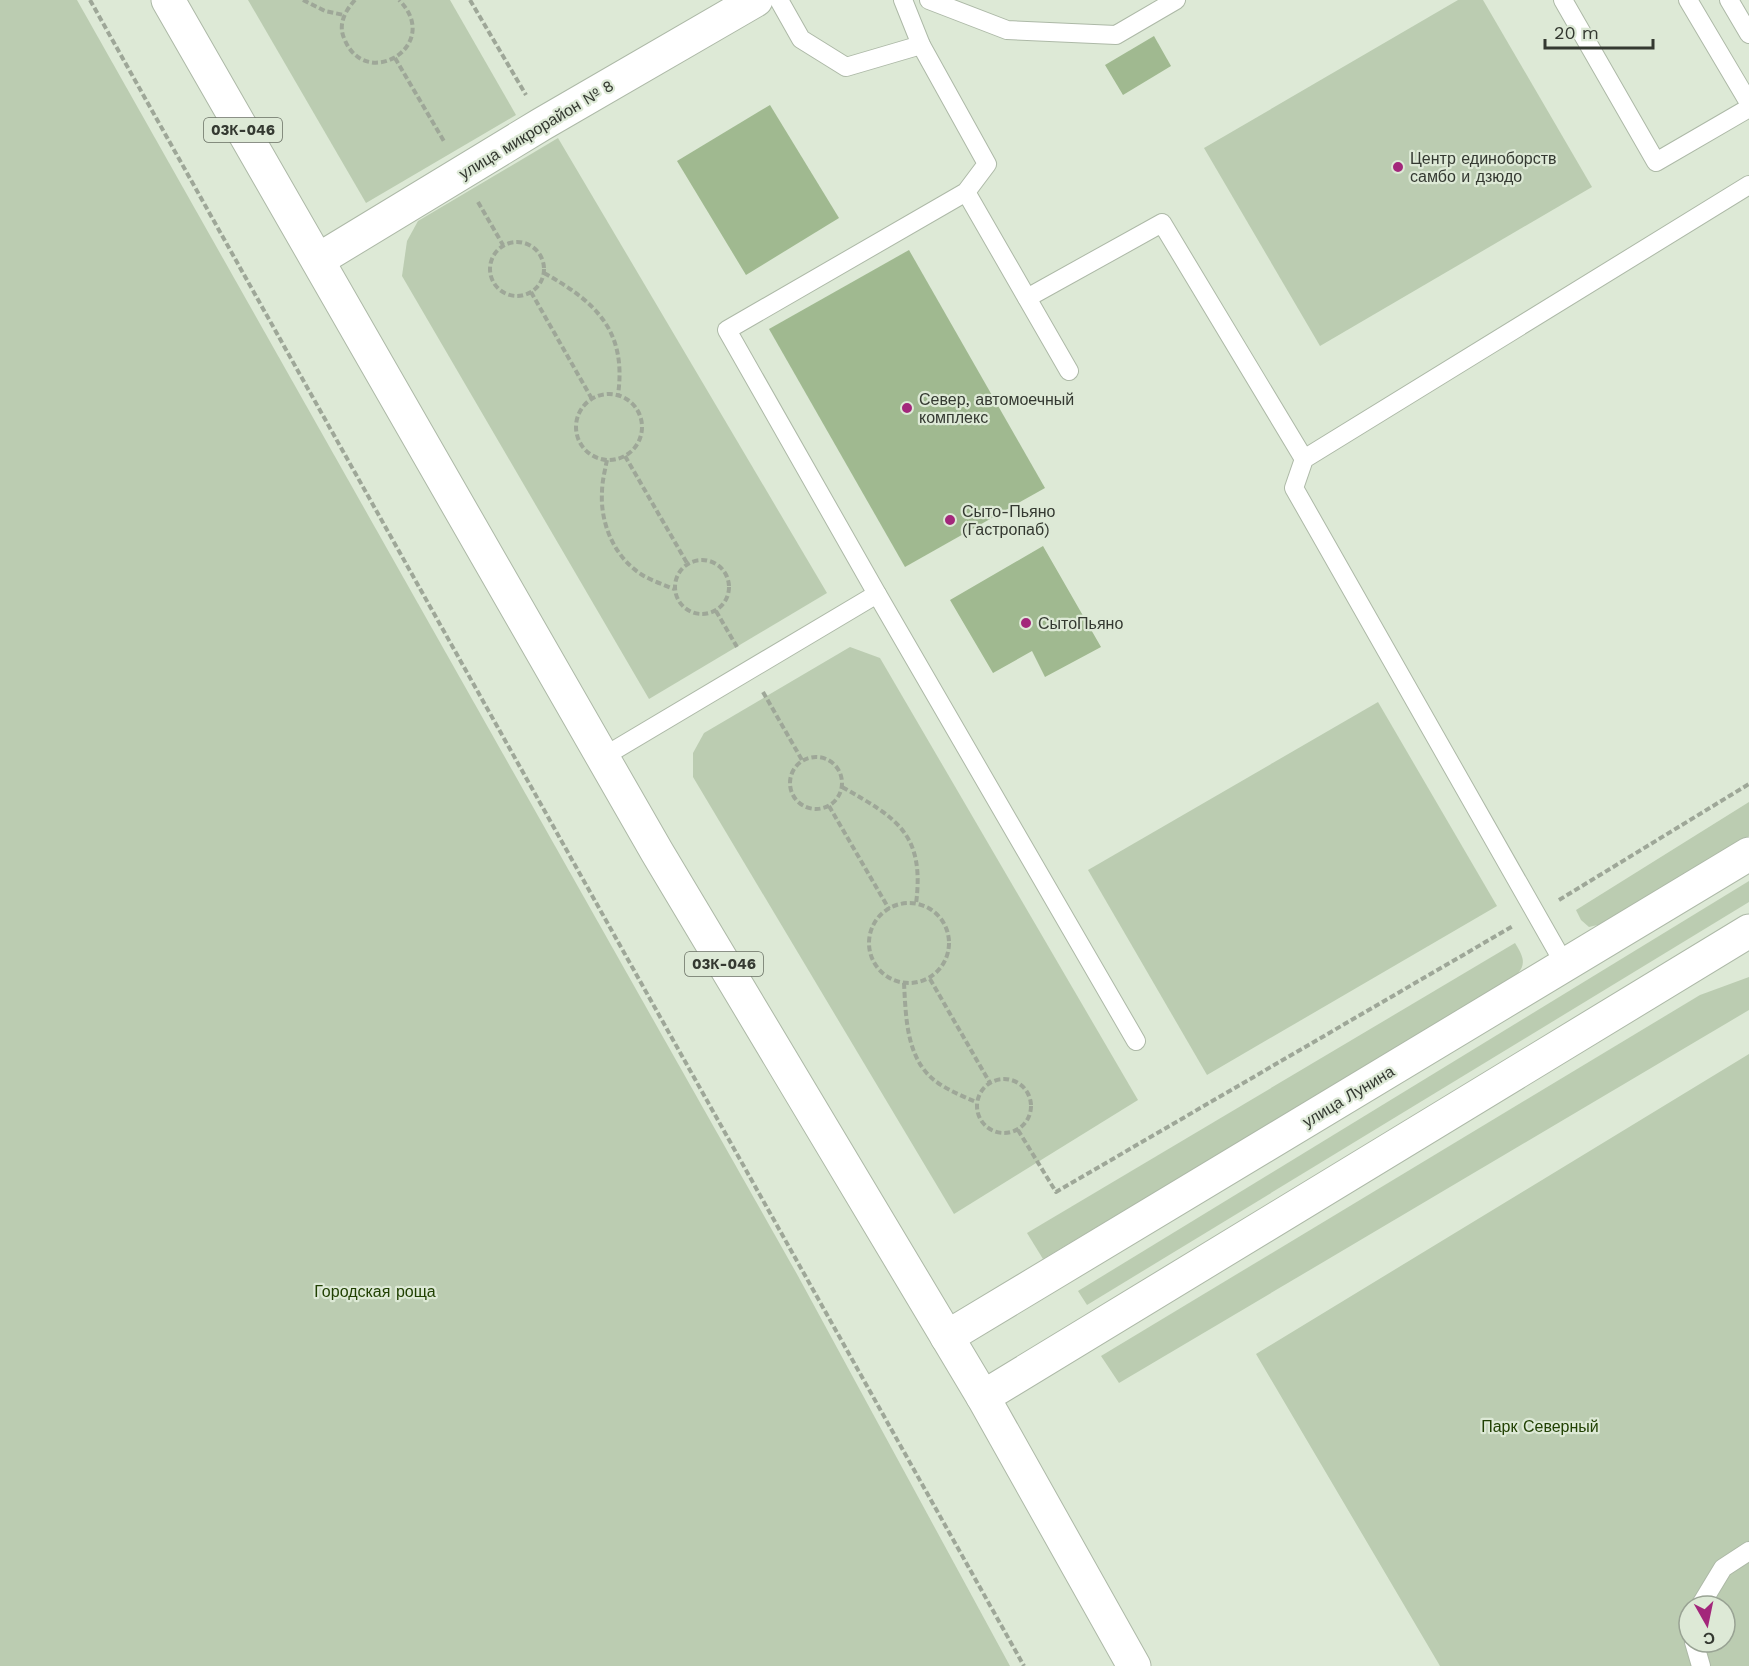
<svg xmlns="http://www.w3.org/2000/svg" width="1749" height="1666" viewBox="0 0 1749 1666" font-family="'Work Sans',sans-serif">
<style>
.green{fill:#bbccb1;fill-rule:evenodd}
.building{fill:#a0b990}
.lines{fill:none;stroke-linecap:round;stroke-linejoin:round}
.lane-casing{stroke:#adb9a7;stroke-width:20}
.street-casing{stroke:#adb9a7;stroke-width:35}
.primary-casing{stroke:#adb9a7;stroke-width:35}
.path{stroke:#9ea798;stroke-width:4;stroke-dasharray:6 3;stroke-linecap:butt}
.lane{stroke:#fff;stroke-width:18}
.street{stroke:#fff;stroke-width:33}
.primary{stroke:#fff;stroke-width:33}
.poi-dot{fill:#a3277b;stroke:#dde9d6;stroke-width:2}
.labels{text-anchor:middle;stroke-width:4.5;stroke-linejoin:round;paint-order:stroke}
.shield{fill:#dde9d6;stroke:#676e62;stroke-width:1.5}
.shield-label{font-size:15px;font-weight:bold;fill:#343931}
.street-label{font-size:16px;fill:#343931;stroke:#dde9d6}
.poi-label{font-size:16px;fill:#343931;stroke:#dde9d6;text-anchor:start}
.park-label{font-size:16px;fill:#214103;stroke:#dde9d6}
</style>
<rect width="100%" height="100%" fill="#dde9d6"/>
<g class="green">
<polygon points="0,0 77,0 798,1276 1010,1666 0,1666"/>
<polygon points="248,0 450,0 516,115 366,203"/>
<polygon points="1458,0 1483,0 1592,187 1320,346 1204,148"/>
<polygon points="558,138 827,593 649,699 402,276 407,241 418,221"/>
<polygon points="850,647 880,658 1138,1100 954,1214 693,777 693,753 704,733"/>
<polygon points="1378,702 1497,906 1207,1075 1088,870"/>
<polygon points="1749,802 1749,836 1606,923 1589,927 1581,920 1576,910"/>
<polygon points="1749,881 1749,902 1087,1305 1078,1291"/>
<path d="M 1515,943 C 1528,963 1525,970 1505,984 L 1043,1259 L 1027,1233 Z"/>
<polygon points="1749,977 1749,1010 1119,1383 1101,1356 1700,995"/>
<path d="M 1749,1054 L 1749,1666 L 1440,1666 L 1256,1354 ZM 1689,1606 L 1725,1606 L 1725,1642 L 1689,1642 Z"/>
</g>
<g class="building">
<polygon points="1154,36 1171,66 1123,95 1105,65"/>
<polygon points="770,105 839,218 746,275 677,161"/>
<polygon points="909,250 1045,488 905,567 769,329"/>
<polygon points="1043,546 1101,647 1045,677 1032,651 993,673 950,600"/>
</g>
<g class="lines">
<g class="lane-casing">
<g id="lane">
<polyline points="779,0 801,39 846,67 921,45"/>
<polyline points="903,0 921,45 987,164 966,192 727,330 877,594 1136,1041"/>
<polyline points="929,0 1007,30 1116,35 1176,0"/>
<polyline points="1563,0 1656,162 1749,108"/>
<polyline points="1688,0 1749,103"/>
<polyline points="1729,0 1749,34"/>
<polyline points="966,192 1069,371"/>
<polyline points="1027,298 1162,223 1304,459"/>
<polyline points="603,757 877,594"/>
<polyline points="1565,965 1294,488 1304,459 1749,185"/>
<polyline points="1700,1606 1723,1568 1749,1551"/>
<polyline points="1694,1642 1701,1666"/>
</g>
</g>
<g class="street-casing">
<g id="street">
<polyline points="318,260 542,124 756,0"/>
<polyline points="947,1337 1749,854"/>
<polyline points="983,1397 1749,931"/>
</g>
</g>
<g class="primary-casing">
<polyline id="primary" points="168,0 657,852 983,1397 1134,1666"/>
</g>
<g class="path">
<polyline points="90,0 1024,1666"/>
<polyline points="303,0 325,11 344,15"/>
<path d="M 355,0 C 345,11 338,24 344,38 C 365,93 444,45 399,0"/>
<polyline points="470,0 526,95"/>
<polyline points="395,58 445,143"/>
<polyline points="478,202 503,245"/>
<circle cx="517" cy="269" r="27"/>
<path d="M 544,273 C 596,302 627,331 618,395"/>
<polyline points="531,292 592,399"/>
<circle cx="609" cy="427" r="33"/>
<polyline points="625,456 687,563"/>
<path d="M 607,460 C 605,470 602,482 602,492 C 600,524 615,559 644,576 C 653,581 664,585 674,589"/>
<circle cx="702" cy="587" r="27"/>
<polyline points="716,611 737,647"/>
<polyline points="763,692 802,760"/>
<circle cx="816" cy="783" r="26"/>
<path d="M 842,787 C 897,818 925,834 916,904"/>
<polyline points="829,806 889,909"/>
<polyline points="1559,900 1749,784"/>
<circle cx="909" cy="943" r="40"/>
<polyline points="930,979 990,1083"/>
<path d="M 904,983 C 906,1018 906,1061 938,1083 C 950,1091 964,1097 976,1102"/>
<circle cx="1004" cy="1106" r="27"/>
<polyline points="1018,1130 1056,1192 1513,926"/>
</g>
<use href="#lane" class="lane"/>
<use href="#street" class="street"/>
<use href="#primary" class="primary"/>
</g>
<g class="poi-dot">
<circle cx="1398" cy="167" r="6"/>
<circle cx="907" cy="408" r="6"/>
<circle cx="950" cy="520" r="6"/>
<circle cx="1026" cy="623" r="6"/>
</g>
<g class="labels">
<g class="shield">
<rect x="204" y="118" width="78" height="24" rx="4.5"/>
<rect x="685" y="952" width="78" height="24" rx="4.5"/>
</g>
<g class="shield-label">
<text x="243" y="135">03К-046</text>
<text x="724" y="969">03К-046</text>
</g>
<g class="street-label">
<text transform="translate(536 129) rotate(-31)" y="6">улица микрорайон № 8</text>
<text transform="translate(1348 1096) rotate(-31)" y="6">улица Лунина</text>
</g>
<g class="poi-label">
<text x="1410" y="164">Центр единоборств<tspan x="1410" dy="18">самбо и дзюдо</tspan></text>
<text x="919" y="405">Север, автомоечный<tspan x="919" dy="18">комплекс</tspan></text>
<text x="962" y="517">Сыто-Пьяно<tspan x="962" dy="18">(Гастропаб)</tspan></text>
<text x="1038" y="629">СытоПьяно</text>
</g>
<g class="park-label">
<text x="375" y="1297">Городская роща</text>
<text x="1540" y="1432">Парк Северный</text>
</g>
</g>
<g transform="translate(1707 1624) rotate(171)"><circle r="28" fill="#dde9d6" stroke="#99a394" stroke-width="1.5"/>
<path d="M0-4.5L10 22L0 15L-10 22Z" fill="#a3277b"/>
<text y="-9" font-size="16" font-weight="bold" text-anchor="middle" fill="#343931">С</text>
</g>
<path d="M1545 39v9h108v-9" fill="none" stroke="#343931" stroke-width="3"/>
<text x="1554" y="39" font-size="18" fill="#343931" stroke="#dde9d6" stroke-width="4.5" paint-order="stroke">20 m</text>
</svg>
